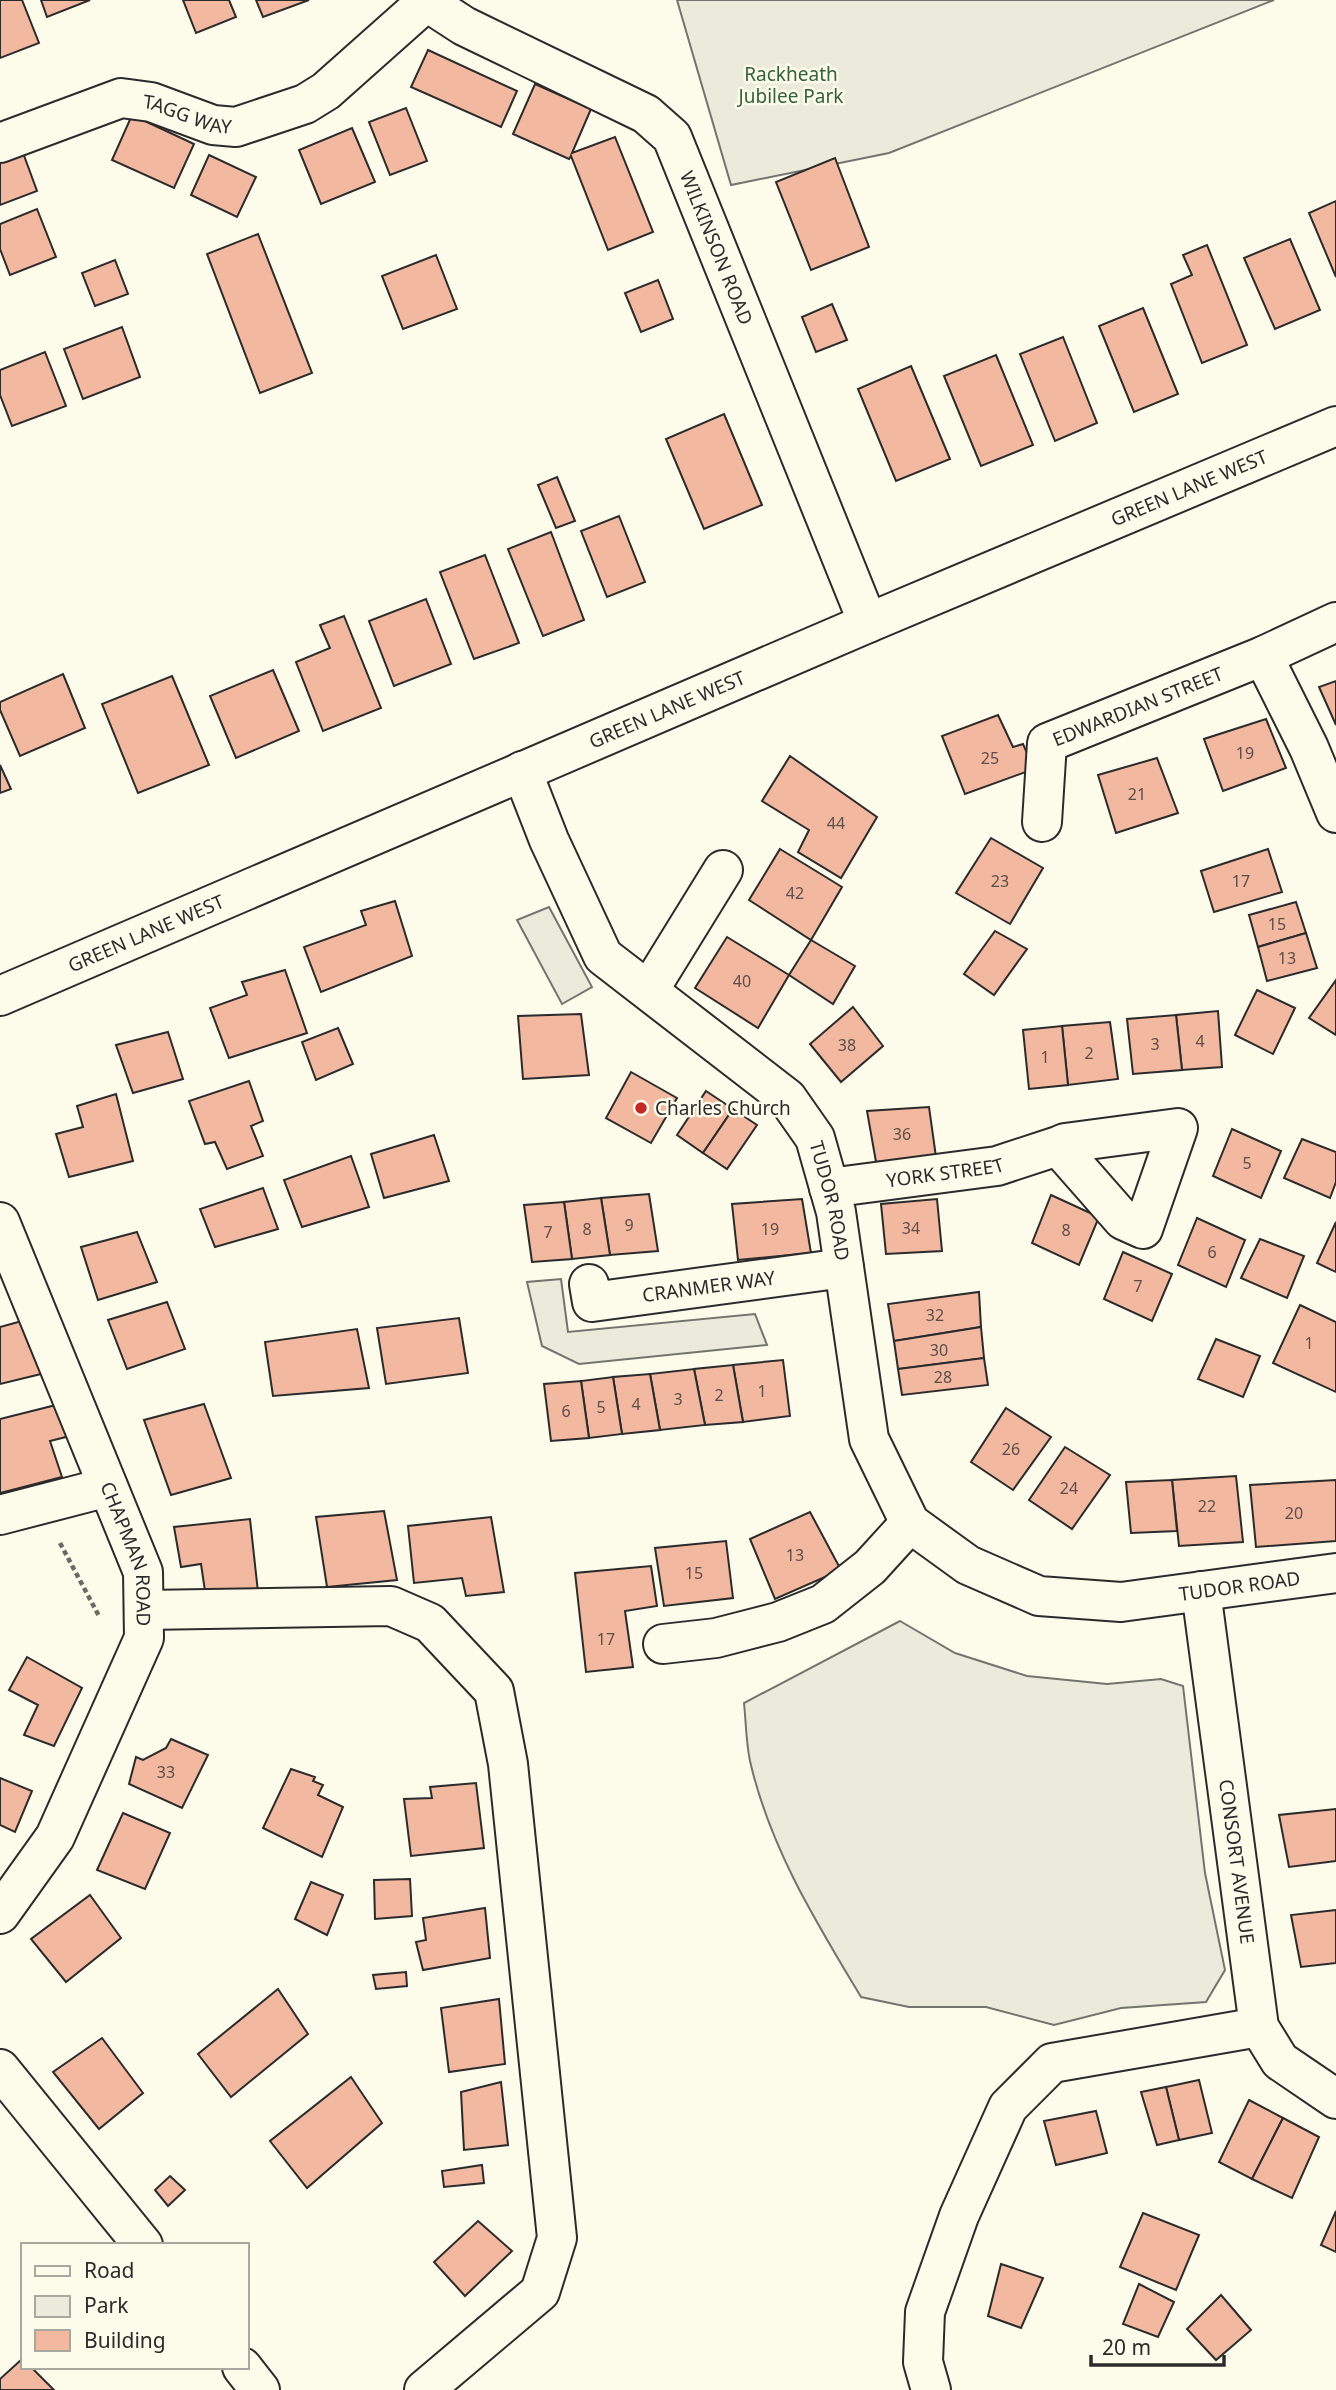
<svg xmlns="http://www.w3.org/2000/svg" width="1336" height="2390" viewBox="0 0 1336 2390" font-family="'Noto Sans',sans-serif">
<style>
.green{fill:#ecebdb;stroke:#74746e;stroke-width:2}
.parking{fill:#eceadb;stroke:#74746e;stroke-width:2}
.building{fill:#f2b8a0;stroke:#2b2b2b;stroke-width:2}
.lines{fill:none;stroke-linecap:round;stroke-linejoin:round}
.street-casing{stroke:#2b2b2b;stroke-width:42}
.secondary-casing{stroke:#2b2b2b;stroke-width:42}
.path{stroke:#6a6964;stroke-width:4.5;stroke-dasharray:5 3.5;stroke-linecap:butt}
.street{stroke:#fdfbea;stroke-width:38}
.secondary{stroke:#fdfbea;stroke-width:38}
.poi-dot{fill:#c62828;stroke:#fdfbea;stroke-width:2.5}
.labels{text-anchor:middle;stroke-width:5;stroke-linejoin:round;paint-order:stroke}
.number-label{font-size:16px;fill:#5d4e48}
.park-label{font-size:19px;fill:#34623c;stroke:#fdfbea}
.street-label{font-size:19px;fill:#2b2b2b;stroke:#fdfbea}
.poi-label{font-size:19px;fill:#2b2b2b;stroke:#fdfbea;text-anchor:start}
</style>
<rect width="100%" height="100%" fill="#fdfbea"/>
<g class="green">
<polygon points="677,0 1274,0 889,153 731,185"/>
<path d="M 900,1621 L 955,1653 L 1027,1676 L 1107,1684 L 1161,1679 L 1183,1686 L 1205,1873 L 1225,1970 L 1206,2002 L 1121,2008 L 1054,2025 L 986,2007 L 909,2007 L 861,1997 C 816,1922 770,1848 750,1761 C 746,1742 746,1722 744,1703 Z"/>
</g>
<g class="parking">
<polygon points="549,907 592,987 562,1004 517,920"/>
<polygon points="561,1279 568,1332 755,1314 767,1345 579,1364 542,1346 527,1282"/>
</g>
<g class="building">
<polygon points="0,0 22,0 39,43 0,58"/>
<polygon points="41,0 90,0 47,17"/>
<polygon points="183,0 229,0 236,17 196,33"/>
<polygon points="256,0 309,0 263,17"/>
<polygon points="428,50 517,91 501,127 411,87"/>
<polygon points="535,84 591,109 572,153 615,137 653,232 608,250 571,156 569,159 513,134"/>
<polygon points="406,108 427,161 390,175 369,122"/>
<polygon points="132,115 194,144 174,188 112,160"/>
<polygon points="352,128 375,182 321,204 299,150"/>
<polygon points="22,150 37,191 0,205 0,158"/>
<polygon points="209,155 256,177 237,217 191,195"/>
<polygon points="835,158 869,247 811,270 776,182"/>
<polygon points="1336,201 1336,277 1309,213"/>
<polygon points="37,209 56,257 10,275 0,249 0,224"/>
<polygon points="258,234 312,373 260,393 207,254"/>
<polygon points="1290,239 1320,310 1275,329 1244,258"/>
<polygon points="1207,245 1247,345 1202,363 1171,284 1192,275 1183,255"/>
<polygon points="436,255 457,309 403,329 382,276"/>
<polygon points="115,260 128,294 95,306 82,273"/>
<polygon points="658,280 673,319 641,332 625,293"/>
<polygon points="832,304 847,340 816,352 802,317"/>
<polygon points="1143,308 1178,394 1134,412 1099,326"/>
<polygon points="122,327 140,377 83,399 64,349"/>
<polygon points="1063,337 1097,423 1055,441 1020,354"/>
<polygon points="45,352 66,406 12,426 0,395 0,370"/>
<polygon points="996,355 1033,445 981,466 944,376"/>
<polygon points="911,366 950,459 896,481 858,389"/>
<polygon points="724,414 762,505 704,529 666,439"/>
<polygon points="557,477 575,521 556,528 538,485"/>
<polygon points="619,516 645,582 607,597 581,531"/>
<polygon points="551,532 584,620 543,636 508,549"/>
<polygon points="485,555 519,643 474,659 440,572"/>
<polygon points="426,599 451,664 394,686 369,621"/>
<polygon points="344,616 381,708 323,731 296,662 330,648 320,625"/>
<polygon points="273,670 299,731 236,758 210,696"/>
<polygon points="63,674 85,728 20,756 0,710 0,702"/>
<polygon points="172,676 209,765 138,793 102,704"/>
<polygon points="1336,681 1336,725 1319,687"/>
<polygon points="998,715 1013,747 1023,744 1034,769 965,794 942,736"/>
<polygon points="1266,719 1286,768 1223,791 1204,739"/>
<polygon points="790,756 877,817 841,878 798,852 809,830 762,801"/>
<polygon points="1157,758 1178,813 1116,833 1098,775"/>
<polygon points="0,765 11,789 0,793"/>
<polygon points="991,838 1043,868 1010,924 956,893"/>
<polygon points="780,849 842,887 811,940 749,900"/>
<polygon points="1268,849 1282,892 1214,912 1201,871"/>
<polygon points="395,901 412,956 321,992 304,947 366,925 361,911"/>
<polygon points="1296,902 1306,933 1258,947 1249,915"/>
<polygon points="995,931 1027,949 994,995 964,974"/>
<polygon points="1306,933 1317,968 1267,981 1258,947"/>
<polygon points="727,937 789,975 758,1028 695,988"/>
<polygon points="811,940 855,966 833,1004 789,975"/>
<polygon points="285,970 307,1033 229,1058 210,1008 247,995 242,982"/>
<polygon points="1336,980 1336,1035 1309,1018"/>
<polygon points="1257,990 1295,1008 1273,1054 1235,1035"/>
<polygon points="853,1007 883,1046 841,1082 810,1044"/>
<polygon points="1218,1011 1222,1067 1182,1070 1176,1015"/>
<polygon points="581,1014 589,1075 523,1079 518,1016"/>
<polygon points="1176,1015 1182,1070 1133,1074 1127,1019"/>
<polygon points="1110,1022 1118,1079 1068,1085 1062,1026"/>
<polygon points="1062,1026 1068,1085 1029,1089 1023,1030"/>
<polygon points="338,1028 353,1064 316,1080 302,1042"/>
<polygon points="168,1032 183,1079 133,1093 116,1045"/>
<polygon points="631,1072 677,1098 651,1143 606,1118"/>
<polygon points="249,1081 263,1121 251,1126 263,1156 227,1169 215,1142 205,1144 189,1101"/>
<polygon points="706,1091 733,1109 703,1153 677,1135"/>
<polygon points="116,1094 133,1161 69,1177 56,1134 83,1127 77,1106"/>
<polygon points="929,1107 936,1157 876,1162 867,1111"/>
<polygon points="733,1109 757,1125 727,1169 703,1153"/>
<polygon points="1232,1129 1281,1151 1261,1198 1213,1176"/>
<polygon points="434,1135 449,1181 384,1198 371,1154"/>
<polygon points="1302,1139 1336,1152 1336,1182 1330,1198 1284,1178"/>
<polygon points="351,1156 369,1207 302,1227 284,1180"/>
<polygon points="263,1188 278,1229 215,1247 200,1209"/>
<polygon points="649,1194 658,1251 610,1255 601,1198"/>
<polygon points="1051,1195 1099,1217 1079,1265 1032,1243"/>
<polygon points="601,1198 610,1255 572,1259 564,1202"/>
<polygon points="802,1199 811,1253 738,1260 732,1204"/>
<polygon points="937,1199 942,1251 886,1254 881,1204"/>
<polygon points="564,1202 572,1259 532,1262 524,1205"/>
<polygon points="1197,1218 1245,1240 1226,1287 1178,1265"/>
<polygon points="1336,1222 1336,1272 1317,1263"/>
<polygon points="137,1232 157,1282 98,1300 81,1247"/>
<polygon points="1260,1239 1304,1256 1287,1298 1241,1278"/>
<polygon points="1123,1252 1172,1274 1152,1321 1104,1299"/>
<polygon points="979,1292 981,1327 894,1341 888,1304"/>
<polygon points="167,1302 185,1349 127,1369 108,1320"/>
<polygon points="1300,1305 1336,1322 1336,1392 1273,1363"/>
<polygon points="459,1318 468,1373 386,1384 377,1328"/>
<polygon points="22,1321 41,1374 0,1384 0,1327"/>
<polygon points="981,1327 984,1358 898,1369 894,1341"/>
<polygon points="357,1329 369,1388 273,1396 265,1342"/>
<polygon points="1216,1339 1260,1356 1243,1397 1198,1379"/>
<polygon points="984,1358 988,1385 902,1395 898,1369"/>
<polygon points="783,1360 790,1416 743,1422 733,1365"/>
<polygon points="733,1365 743,1422 705,1425 694,1369"/>
<polygon points="694,1369 705,1425 660,1430 650,1374"/>
<polygon points="650,1374 660,1430 622,1434 613,1377"/>
<polygon points="613,1377 622,1434 589,1438 581,1381"/>
<polygon points="581,1381 589,1438 551,1441 544,1384"/>
<polygon points="204,1404 231,1478 171,1495 144,1420"/>
<polygon points="56,1405 70,1436 50,1441 62,1477 0,1493 0,1419"/>
<polygon points="1006,1408 1051,1437 1013,1490 971,1462"/>
<polygon points="1065,1447 1110,1475 1072,1529 1029,1500"/>
<polygon points="1236,1476 1243,1542 1179,1546 1172,1480"/>
<polygon points="1172,1480 1177,1531 1131,1533 1126,1482"/>
<polygon points="1336,1480 1336,1541 1256,1547 1250,1485"/>
<polygon points="384,1511 397,1580 327,1587 316,1517"/>
<polygon points="810,1512 841,1570 775,1599 750,1539"/>
<polygon points="491,1517 504,1592 466,1596 462,1578 414,1583 408,1526"/>
<polygon points="250,1519 258,1592 206,1598 201,1564 181,1567 174,1527"/>
<polygon points="726,1541 733,1598 664,1606 655,1548"/>
<polygon points="651,1566 657,1606 625,1611 633,1667 586,1672 575,1573"/>
<polygon points="27,1657 82,1688 54,1746 24,1735 38,1705 9,1690"/>
<polygon points="171,1739 208,1755 182,1808 129,1784 136,1757 143,1760 166,1748"/>
<polygon points="291,1769 315,1777 313,1781 323,1785 318,1795 343,1807 322,1857 263,1828"/>
<polygon points="0,1778 32,1791 15,1832 0,1825"/>
<polygon points="476,1783 484,1848 411,1856 404,1799 432,1798 430,1787"/>
<polygon points="1336,1809 1336,1861 1289,1867 1279,1815"/>
<polygon points="123,1813 170,1833 145,1889 97,1870"/>
<polygon points="410,1879 412,1916 375,1919 374,1880"/>
<polygon points="311,1882 343,1895 327,1935 295,1919"/>
<polygon points="90,1895 121,1938 66,1982 31,1939"/>
<polygon points="485,1908 490,1958 423,1970 416,1942 426,1940 423,1918"/>
<polygon points="1336,1910 1336,1963 1301,1967 1291,1915"/>
<polygon points="406,1972 407,1986 376,1989 373,1975"/>
<polygon points="278,1989 308,2034 231,2097 198,2054"/>
<polygon points="499,1999 505,2064 449,2072 441,2008"/>
<polygon points="102,2038 143,2093 99,2129 53,2072"/>
<polygon points="351,2077 382,2123 307,2188 270,2141"/>
<polygon points="1199,2080 1212,2133 1179,2140 1166,2087"/>
<polygon points="501,2082 508,2145 464,2150 461,2092"/>
<polygon points="1166,2087 1179,2140 1157,2145 1141,2092"/>
<polygon points="1249,2100 1283,2118 1252,2179 1219,2162"/>
<polygon points="1096,2111 1107,2153 1056,2165 1044,2121"/>
<polygon points="1283,2118 1319,2137 1292,2198 1252,2179"/>
<polygon points="482,2165 484,2183 444,2187 442,2171"/>
<polygon points="170,2176 185,2190 168,2206 155,2190"/>
<polygon points="1336,2211 1336,2252 1321,2245"/>
<polygon points="1143,2213 1199,2235 1176,2290 1120,2267"/>
<polygon points="478,2221 512,2251 465,2296 434,2262"/>
<polygon points="1001,2264 1043,2278 1021,2328 988,2316"/>
<polygon points="1139,2284 1174,2302 1158,2337 1123,2324"/>
<polygon points="1221,2295 1251,2330 1216,2360 1187,2329"/>
<polygon points="22,2359 23,2367 31,2367 54,2390 0,2390 0,2379"/>
</g>
<g class="lines">
<g class="street-casing">
<g id="street">
<path id="s1" d="M 424,0 L 464,26 L 646,114 L 672,137 L 868,623"/>
<path id="s2" d="M 0,143 L 121,98 L 151,102 L 213,125 L 236,127 L 305,104 L 326,91 L 426,2"/>
<polyline points="1263,656 1309,748 1336,813"/>
<path id="s3" d="M 522,771 L 549,840 L 603,956 L 787,1098 L 815,1138 L 836,1212 L 869,1439 L 910,1523 L 968,1565 L 1039,1596 L 1121,1602 L 1336,1573"/>
<path id="s4" d="M 1042,822 L 1047,743 L 1263,656 L 1336,622"/>
<polyline points="649,990 723,870"/>
<path id="s5" d="M 829,1188 L 997,1166 L 1058,1146 L 1065,1143 L 1178,1128 L 1143,1229 L 1123,1220 L 1058,1146"/>
<path id="s6" d="M 0,1222 L 143,1572 L 144,1638 L 55,1837 L 0,1914"/>
<path id="s7" d="M 589,1284 L 592,1302 L 844,1268"/>
<polyline points="0,1515 108,1487"/>
<path id="s8" d="M 1201,1591 L 1259,2027 L 1280,2061 L 1336,2099"/>
<polyline points="144,1610 391,1606 430,1623 494,1691 508,1764 557,2238 540,2292 424,2390"/>
<polyline points="663,1644 716,1638 778,1622 823,1604 870,1567 910,1523"/>
<polyline points="0,2069 143,2245"/>
<polyline points="242,2367 260,2390"/>
<polyline points="931,2390 923,2362 925,2312 959,2216 1008,2107 1052,2063 1259,2027"/>
</g>
</g>
<g class="secondary-casing">
<g id="secondary">
<path id="s9" d="M 0,996 L 868,623 L 1336,426"/>
</g>
</g>
<polyline class="path" points="60,1543 100,1618"/>
<use href="#street" class="street"/>
<use href="#secondary" class="secondary"/>
</g>
<circle class="poi-dot" cx="641" cy="1108" r="7"/>
<g class="labels">
<g class="number-label">
<text x="1245" y="759">19</text>
<text x="990" y="764">25</text>
<text x="1137" y="800">21</text>
<text x="836" y="829">44</text>
<text x="1000" y="887">23</text>
<text x="1241" y="887">17</text>
<text x="795" y="899">42</text>
<text x="1277" y="930">15</text>
<text x="1287" y="964">13</text>
<text x="742" y="987">40</text>
<text x="1200" y="1047">4</text>
<text x="1155" y="1050">3</text>
<text x="847" y="1051">38</text>
<text x="1089" y="1059">2</text>
<text x="1045" y="1063">1</text>
<text x="902" y="1140">36</text>
<text x="1247" y="1169">5</text>
<text x="629" y="1231">9</text>
<text x="911" y="1234">34</text>
<text x="587" y="1235">8</text>
<text x="770" y="1235">19</text>
<text x="1066" y="1236">8</text>
<text x="548" y="1238">7</text>
<text x="1212" y="1258">6</text>
<text x="1138" y="1292">7</text>
<text x="935" y="1321">32</text>
<text x="1309" y="1349">1</text>
<text x="939" y="1356">30</text>
<text x="943" y="1383">28</text>
<text x="762" y="1397">1</text>
<text x="719" y="1401">2</text>
<text x="678" y="1405">3</text>
<text x="636" y="1410">4</text>
<text x="601" y="1413">5</text>
<text x="566" y="1417">6</text>
<text x="1011" y="1455">26</text>
<text x="1069" y="1494">24</text>
<text x="1207" y="1512">22</text>
<text x="1294" y="1519">20</text>
<text x="795" y="1561">13</text>
<text x="694" y="1579">15</text>
<text x="606" y="1645">17</text>
<text x="166" y="1778">33</text>
</g>
<g class="park-label">
<text x="791" y="81">Rackheath<tspan x="791" dy="22">Jubilee Park</tspan></text>
</g>
<g class="street-label">
<text dy="7" stroke="none"><textPath href="#s2" startOffset="198">TAGG WAY</textPath></text>
<text dy="7" stroke="none"><textPath href="#s1" startOffset="404">WILKINSON ROAD</textPath></text>
<text dy="7" stroke="none"><textPath href="#s9" startOffset="1293">GREEN LANE WEST</textPath></text>
<text dy="7" stroke="none"><textPath href="#s4" startOffset="177">EDWARDIAN STREET</textPath></text>
<text dy="7" stroke="none"><textPath href="#s9" startOffset="726">GREEN LANE WEST</textPath></text>
<text dy="7" stroke="none"><textPath href="#s9" startOffset="159">GREEN LANE WEST</textPath></text>
<text dy="7" stroke="none"><textPath href="#s5" startOffset="117">YORK STREET</textPath></text>
<text dy="7" stroke="none"><textPath href="#s3" startOffset="548">TUDOR ROAD</textPath></text>
<text dy="7" stroke="none"><textPath href="#s7" startOffset="136">CRANMER WAY</textPath></text>
<text dy="7" stroke="none"><textPath href="#s6" startOffset="357">CHAPMAN ROAD</textPath></text>
<text dy="7" stroke="none"><textPath href="#s3" startOffset="1234">TUDOR ROAD</textPath></text>
<text dy="7" stroke="none"><textPath href="#s8" startOffset="273">CONSORT AVENUE</textPath></text>
</g>
<g class="poi-label">
<text x="655" y="1115">Charles Church</text>
</g>
</g>
<rect x="21" y="2243" width="228" height="126" fill="#fdfbea" stroke="#a9a89e" stroke-width="2"/>
<rect x="35" y="2266" width="35" height="10" fill="#fdfbea" stroke="#a9a89e" stroke-width="2"/>
<text x="84" y="2278" font-size="21" fill="#2b2b2b">Road</text>
<rect x="35" y="2296" width="35" height="21" fill="#ecebdb" stroke="#a9a89e" stroke-width="2"/>
<text x="84" y="2313" font-size="21" fill="#2b2b2b">Park</text>
<rect x="35" y="2330" width="35" height="21" fill="#f2b8a0" stroke="#a9a89e" stroke-width="2"/>
<text x="84" y="2348" font-size="21" fill="#2b2b2b">Building</text>
<path d="M1091 2355v10h133v-10" fill="none" stroke="#2b2b2b" stroke-width="3.5"/>
<text x="1102" y="2355" font-size="21" fill="#2b2b2b" stroke="#fdfbea" stroke-width="5" paint-order="stroke">20 m</text>
</svg>
